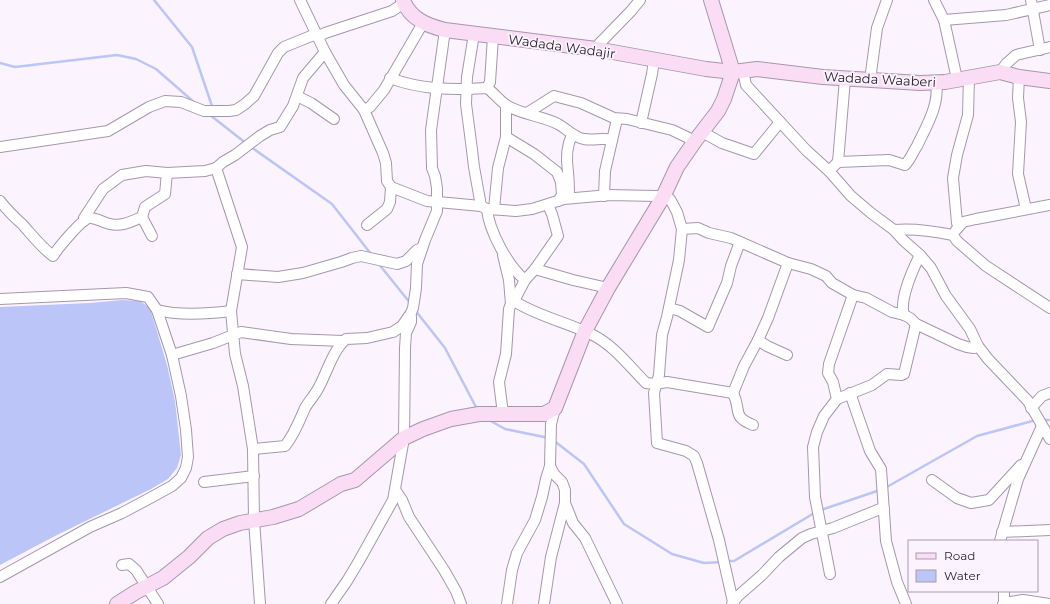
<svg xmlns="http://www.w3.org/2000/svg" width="1050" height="604" viewBox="0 0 1050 604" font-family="Montserrat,sans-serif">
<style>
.water{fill:#bcc5f8}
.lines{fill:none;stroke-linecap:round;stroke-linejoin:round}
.stream{stroke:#bcc5f8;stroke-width:2.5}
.street-casing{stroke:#a696ad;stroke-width:12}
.secondary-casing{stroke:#a696ad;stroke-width:16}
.street{stroke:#fff;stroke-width:10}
.secondary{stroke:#fbdcf5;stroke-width:14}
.labels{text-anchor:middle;stroke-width:3.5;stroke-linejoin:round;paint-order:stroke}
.street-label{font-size:13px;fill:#231d26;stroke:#fbf4ff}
</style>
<rect width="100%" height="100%" fill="#fbf4ff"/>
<polygon class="water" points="122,300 140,301 150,308 167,365 175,401 181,455 177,468 168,479 151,489 55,536 0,565 0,307 90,303"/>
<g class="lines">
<g class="stream">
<polyline points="154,0 192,47 213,109"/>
<polyline points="0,63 15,67 117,55 136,59 156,69 195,103"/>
<polyline points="210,115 247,144"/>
<polyline points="251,147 332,204 371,254"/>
<polyline points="378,263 411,304"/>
<polyline points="415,310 445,348 477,409"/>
<polyline points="489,420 505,429 549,438"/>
<polyline points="1043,420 1050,420"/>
<polyline points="553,440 584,464 624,524 672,554 704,563 722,562"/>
<polyline points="885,488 977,436 1036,420"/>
<polyline points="821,510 880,490"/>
<polyline points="727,561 734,561 816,512"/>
</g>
<g class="street-casing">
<g id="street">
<polyline points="300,0 325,52 344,85 364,110 383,153 386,163 387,181 391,187 427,201 481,206 487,209 516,211 532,209 564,199 609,195 657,196 670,199 677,212 682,229 679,260 667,317 662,335 659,375 654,393 657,443 686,451 694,456 697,463 719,540 733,602"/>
<polyline points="934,0 944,20 957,79"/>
<polyline points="1031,0 1040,50"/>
<polyline points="944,20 1006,15 1050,5"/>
<polyline points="474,34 467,77 466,104 472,150 474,167 481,206"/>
<polyline points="317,37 325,33 392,11 404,3"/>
<polyline points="596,49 599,44 631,11 640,0"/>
<polyline points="743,71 746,85 806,150 829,171 851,196 871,213 894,230 903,240 920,255 931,268 946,296 970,329 978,346 988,359 1028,401 1050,439"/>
<polyline points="1000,72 1006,64 1016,55 1050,47"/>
<polyline points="1019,77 1018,98 1021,122 1018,174 1026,209"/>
<path d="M 390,78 C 421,90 454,90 487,88 C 494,93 499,100 506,105 C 520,114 542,116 558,124 C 567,129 575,138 584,139 C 594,141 602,137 612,140"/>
<polyline points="870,80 877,28 887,0"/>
<polyline points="487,88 490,82 493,37"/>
<polyline points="297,96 311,103 334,119"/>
<polyline points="364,110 370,107 384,90 423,23"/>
<polyline points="527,113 554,96 581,103 614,118 627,119 672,130 695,141"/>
<polyline points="641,123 652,74 654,60"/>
<polyline points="702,132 722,143 754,154 780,122"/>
<polyline points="506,137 534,154 557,172 561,182 562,195 558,201"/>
<polyline points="0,147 108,131 149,107 165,101 181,102 204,111 229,111 236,110 245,104 254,96 273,62 278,53 284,47 316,34"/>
<polyline points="838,162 845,79"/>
<polyline points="216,168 242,247 231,311 235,354 243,386 253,449 254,520 260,604"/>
<path d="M 829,171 L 838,162 L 889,160 L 905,165 C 910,160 913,152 917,146 C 926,127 940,104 936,83"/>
<polyline points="604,196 605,171 617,119"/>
<path d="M 569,198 C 569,190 569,181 568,172 C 566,159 566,147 572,135"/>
<path d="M 0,201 C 7,210 14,217 22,224 C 32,235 41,247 53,256 C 58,248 81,220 89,218 C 96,217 103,223 110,224 C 122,227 132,221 142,217"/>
<path d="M 487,209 C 489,231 508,266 525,280"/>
<polyline points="494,209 498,168 506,137 506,105"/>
<polyline points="84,221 84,218 103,189 122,175 146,171 167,173 205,171 216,168 223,162 235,155 260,136 270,130 280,127 293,106 303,78 325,52"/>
<polyline points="367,225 387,209 390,202 391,187"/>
<polyline points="959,225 957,223 953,178 957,155 968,115 969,77"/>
<polyline points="682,229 698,228 709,233 731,238 788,263 811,269 826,276 832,283 853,295 866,298 892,312 904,315 910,318 916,324 958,344 967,347 974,348 978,346"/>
<path d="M 894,230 C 913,228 933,231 953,235 L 957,241 L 986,266 L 1050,308"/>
<polyline points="956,230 963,222 976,219 1050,205"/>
<polyline points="152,236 142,217 145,207 165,194 167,173"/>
<polyline points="503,255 509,280 511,304"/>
<polyline points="535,269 573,280 608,288"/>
<polyline points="237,274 278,277 303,273 341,262 352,258 361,256 397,264 406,261 417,250 422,248"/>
<polyline points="0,299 126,293 148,297 157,310 172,355 181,396 186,430 188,457 186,468 181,478 172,486 152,497 122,513 90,527 0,577"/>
<path d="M 514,301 C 537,316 566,322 591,334 C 615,346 628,365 646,383 L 655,384 L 667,382 L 733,393 L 744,366 L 758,340 L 768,318 L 788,263"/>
<polyline points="669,308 680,311 708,327 727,283 731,266 740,242"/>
<path d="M 157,310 C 180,316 207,314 231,311"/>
<path d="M 904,315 C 899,300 913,269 920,255"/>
<polyline points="758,340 767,346 787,355"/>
<polyline points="172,355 213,343 241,332 291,339 343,341"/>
<path d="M 733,393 C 742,411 731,416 753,425"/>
<polyline points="850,393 870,451 881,469 886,541 897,582 906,604"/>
<polyline points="837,399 833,382 828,373 829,364 853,295"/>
<polyline points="1031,408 1042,396 1050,393"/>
<polyline points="503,414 499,382 506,354 509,309 511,304 514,301 525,280 535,269 558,236 552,214 548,205"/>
<path d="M 253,449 L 285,446 C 294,435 299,422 305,408 C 309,401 315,395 319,387 C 327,372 333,350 346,339 L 367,338 L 393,332 L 402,326 L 411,313 L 413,308 L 416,288 L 417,264 L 425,240 L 437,211 L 437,188 L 435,176 L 432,168 L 431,130 L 445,30"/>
<polyline points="932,480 957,498 971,503 989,500 1021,465"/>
<polyline points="204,482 254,476"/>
<polyline points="396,491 402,500 409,517 444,570 456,591 461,604"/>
<polyline points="565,503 573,523 585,538 617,604"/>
<polyline points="1002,532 1050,530"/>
<polyline points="1000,541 1018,479 1042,426"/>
<polyline points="122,565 129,564 136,570 158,604"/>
<polyline points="830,574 815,497 813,447 817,432 824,416 837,399 872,385 887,374 901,375 904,374 916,324"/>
<polyline points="1004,603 1023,600 1050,604"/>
<polyline points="331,604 347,581 359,561 393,500 404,438 405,348 406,333 411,322 411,317"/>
<polyline points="507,604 512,570 517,553 535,520 542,497 546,479 550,466 551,424 555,408"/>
<polyline points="544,604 551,557 565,503 565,490 562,482 554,474 550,466"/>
<polyline points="732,604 738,596 762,575 779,557 802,538 811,534 833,528 880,509 884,509"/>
<polyline points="1003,604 1004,603 1004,591"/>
</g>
</g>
<g class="secondary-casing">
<g id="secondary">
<path d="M 403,0 C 410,19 428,26 445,30 L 596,49 L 706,69 L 733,72 L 757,69 L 823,77 L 920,83 L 945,82 L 1000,72 L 1019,77 L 1050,81"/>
<polyline points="711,0 733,72"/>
<polyline points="117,604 136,592 163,578 189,557 208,538 223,529 240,523 273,517 299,509 341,484 355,480 404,438 423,429 451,419 479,414 544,414 555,408 585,331 608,288 663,197 677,167 695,141 718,111 724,99 733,72"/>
</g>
</g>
<use href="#street" class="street"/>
<use href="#secondary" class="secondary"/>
</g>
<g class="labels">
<g class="street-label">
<text transform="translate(562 46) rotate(8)" y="5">Wadada Wadajir</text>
<text transform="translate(880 79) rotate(3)" y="5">Wadada Waaberi</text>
</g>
</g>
<rect x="908" y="540" width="130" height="52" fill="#fbf4ff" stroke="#a59ea8"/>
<rect x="916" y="553" width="20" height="6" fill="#fbdcf5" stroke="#a59ea8"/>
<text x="944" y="560" font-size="12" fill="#231d26">Road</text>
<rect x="916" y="570" width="20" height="12" fill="#bcc5f8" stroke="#a59ea8"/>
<text x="944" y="580" font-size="12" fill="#231d26">Water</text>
</svg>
